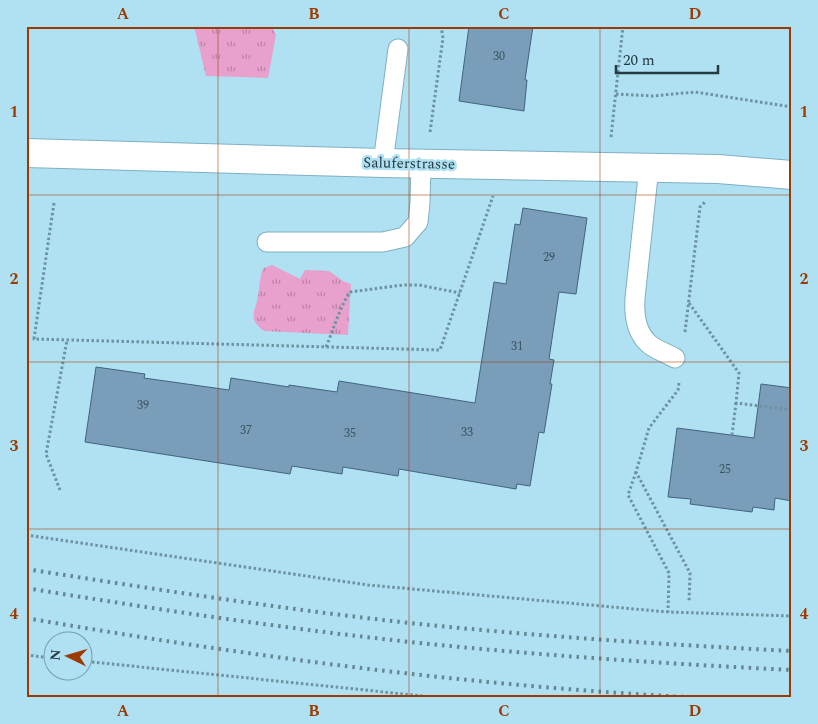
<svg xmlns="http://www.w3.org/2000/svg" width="818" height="724" viewBox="0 0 818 724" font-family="Spectral,serif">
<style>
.grass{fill:url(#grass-tufts)}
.building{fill:#7a9db9;stroke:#42647e}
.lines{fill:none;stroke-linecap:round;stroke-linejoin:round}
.lane-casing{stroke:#7fb0c1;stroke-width:21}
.street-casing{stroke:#7fb0c1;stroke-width:30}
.path{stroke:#6e929f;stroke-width:3;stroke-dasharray:2.5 2.5;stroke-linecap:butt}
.lane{stroke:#fff;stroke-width:19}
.street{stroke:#fff;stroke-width:28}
.rail{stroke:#658692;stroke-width:4;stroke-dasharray:2.5 5;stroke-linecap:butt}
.grid{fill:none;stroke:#9d3a02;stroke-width:1;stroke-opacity:0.55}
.labels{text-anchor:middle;stroke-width:5;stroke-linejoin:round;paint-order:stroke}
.number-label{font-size:12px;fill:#3b535f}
.street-label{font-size:15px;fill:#263a41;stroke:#afe1f3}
.neatline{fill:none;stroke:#9d3a02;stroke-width:2}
.grid-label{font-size:16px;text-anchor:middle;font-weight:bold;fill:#9d3a02}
</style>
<defs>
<pattern id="grass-tufts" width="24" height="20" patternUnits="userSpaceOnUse" patternTransform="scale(1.25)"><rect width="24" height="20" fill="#e8a0cc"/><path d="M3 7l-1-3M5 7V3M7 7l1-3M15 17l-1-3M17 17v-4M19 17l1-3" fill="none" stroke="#bc83a7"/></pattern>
</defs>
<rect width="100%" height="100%" fill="#afe1f3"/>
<g class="grass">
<polygon points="194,26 271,26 276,35 268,78 206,76"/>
<path d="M 272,265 L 300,279 L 305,270 L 329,271 L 343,281 L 351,284 L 348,335 L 264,331 C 247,318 255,313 258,296 C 259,287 260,280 262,271 L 264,268 Z"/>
</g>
<g class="building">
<polygon points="469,26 533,26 525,80 527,80 524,111 459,101"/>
<polygon points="523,208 587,218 576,294 559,292 549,359 554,360 550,384 552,384 544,433 539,432 530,486 517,484 516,489 399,469 398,476 343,467 342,474 292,466 290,474 85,442 96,367 145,374 144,378 229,390 231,378 289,387 289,385 337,392 339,381 475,403 494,282 506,284 515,224 520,225"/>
<polygon points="761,384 792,388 792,501 775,498 774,510 753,507 752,512 690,504 691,499 668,497 677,428 754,438"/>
</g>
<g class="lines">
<g class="lane-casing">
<g id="lane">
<polyline points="383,163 398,49"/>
<path d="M 649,167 L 635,298 C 634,313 635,330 647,342 C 653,349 666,353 675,358"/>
<polyline points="267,242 383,242 405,237 418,222 420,203 421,163"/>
</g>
</g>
<g class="street-casing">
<polyline id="street" points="26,153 383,163 718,169 792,175"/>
</g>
<g class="path">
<polyline points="616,94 653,96 695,92 792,107"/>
<polyline points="430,132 443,38 441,26"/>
<polyline points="611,137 623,26"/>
<polyline points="54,203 34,339 440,350 493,196"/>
<polyline points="689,303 739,373 736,403 792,410"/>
<polyline points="685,332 700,207 705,202"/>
<path d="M 326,347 C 334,328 339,309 350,292 L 403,285 L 419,285 L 460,293"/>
<polyline points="679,383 678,390 649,428 636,472 690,573 689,602"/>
<polyline points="732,435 736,403"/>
<polyline points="636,472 628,495 669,573 668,612"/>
<polyline points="60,490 46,454 67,340"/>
<polyline points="26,535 368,585 668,612 792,616"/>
<polyline points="26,655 52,658"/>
<polyline points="82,661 423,696"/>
</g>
<use href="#lane" class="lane"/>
<use href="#street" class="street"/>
<g class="rail">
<path d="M 26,569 C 160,590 294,611 429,625 C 549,637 671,645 792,651"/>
<path d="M 26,588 C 160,610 294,630 429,644 C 550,656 671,664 792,670"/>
<path d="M 26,618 C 252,657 478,687 706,698"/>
</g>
</g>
<path class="grid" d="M 218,26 L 218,698M 409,26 L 409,698M 600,26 L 600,698M 26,195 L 792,195M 26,362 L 792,362M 26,529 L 792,529"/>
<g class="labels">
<g class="number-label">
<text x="499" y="60">30</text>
<text x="549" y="261">29</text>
<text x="517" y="350">31</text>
<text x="143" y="409">39</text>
<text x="246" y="434">37</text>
<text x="467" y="436">33</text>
<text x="350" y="437">35</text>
<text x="725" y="473">25</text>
</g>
<g class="street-label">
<text transform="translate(409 163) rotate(1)" y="5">Saluferstrasse</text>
</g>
</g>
<rect width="818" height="724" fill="none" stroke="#afe1f3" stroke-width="55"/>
<g transform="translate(68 656) rotate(275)"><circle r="24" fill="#afe1f3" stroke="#789eac"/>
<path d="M0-4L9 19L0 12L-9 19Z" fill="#9d3a02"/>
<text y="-8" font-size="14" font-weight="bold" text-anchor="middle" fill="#263a41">N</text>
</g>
<path d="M616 65v8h102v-8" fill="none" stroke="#263a41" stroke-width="2.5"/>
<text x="623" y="65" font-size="15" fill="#263a41" stroke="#afe1f3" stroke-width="4" paint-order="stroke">20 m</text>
<rect x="28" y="28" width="762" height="668" class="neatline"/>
<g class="grid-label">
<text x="123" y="19">A</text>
<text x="314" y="19">B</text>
<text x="504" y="19">C</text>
<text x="695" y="19">D</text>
<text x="14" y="117">1</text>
<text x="804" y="117">1</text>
<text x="14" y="284">2</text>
<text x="804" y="284">2</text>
<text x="14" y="451">3</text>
<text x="804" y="451">3</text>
<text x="14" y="619">4</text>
<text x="804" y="619">4</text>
<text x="123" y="716">A</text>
<text x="314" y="716">B</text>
<text x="504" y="716">C</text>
<text x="695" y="716">D</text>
</g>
</svg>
